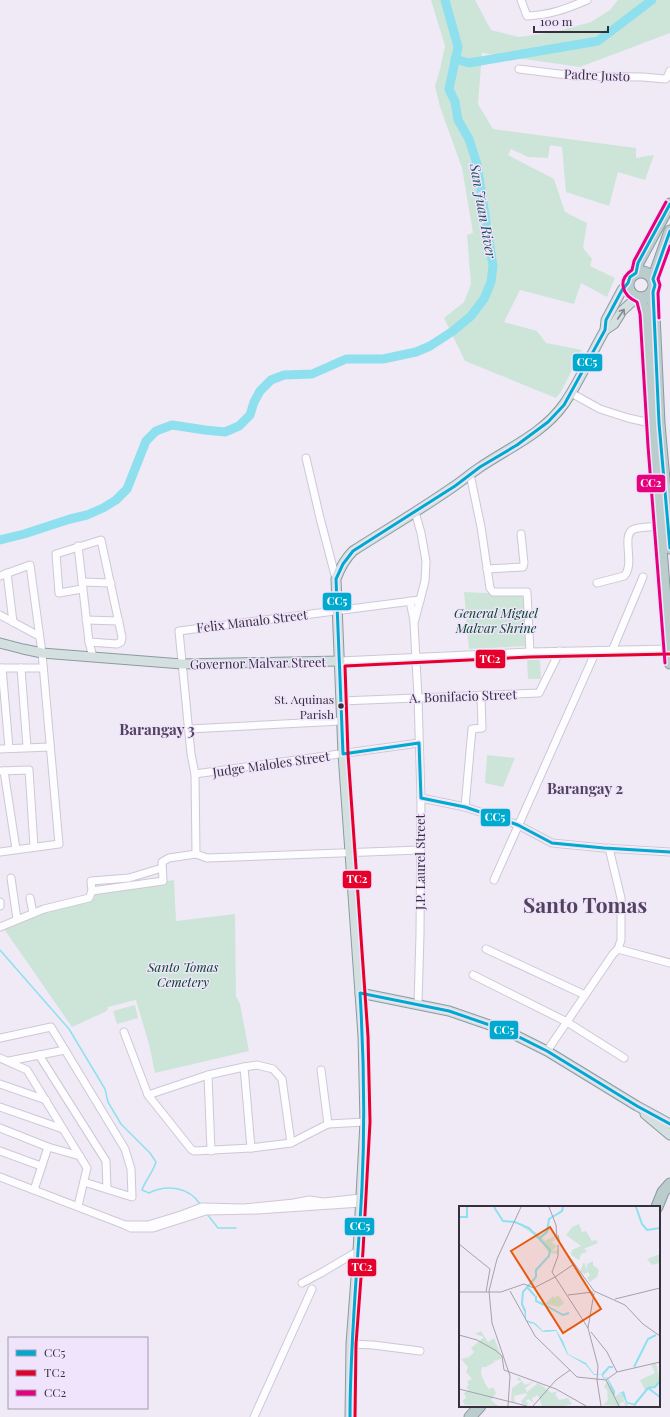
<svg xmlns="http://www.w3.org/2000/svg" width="670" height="1417" viewBox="0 0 670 1417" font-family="'Playfair Display',serif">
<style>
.green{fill:#cde5d8}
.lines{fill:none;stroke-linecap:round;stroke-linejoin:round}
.stream{stroke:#8fe0ee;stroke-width:1.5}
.river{stroke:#8fe0ee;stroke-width:9}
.minor-casing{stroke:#cec8d4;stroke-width:9}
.major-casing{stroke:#8a9c9f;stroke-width:11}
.highway-casing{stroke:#8a9c9f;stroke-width:13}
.minor{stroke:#fdfcfe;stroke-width:7}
.major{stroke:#d4e0df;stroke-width:9}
.highway{stroke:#bacccb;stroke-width:11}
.bus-1-casing{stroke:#efe4fc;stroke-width:6}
.bus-2-casing{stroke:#efe4fc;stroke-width:6}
.bus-3-casing{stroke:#efe4fc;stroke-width:6}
.bus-1{stroke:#00a9ce;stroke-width:3}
.bus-2{stroke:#e4002b;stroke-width:3}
.bus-3{stroke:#e5007d;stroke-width:3}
.oneway{stroke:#85888e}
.bus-dot{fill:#36303c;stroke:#efe4fc;stroke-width:1.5}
.labels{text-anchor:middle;stroke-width:3;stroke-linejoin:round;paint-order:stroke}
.bus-label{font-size:12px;fill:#36303c;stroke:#efe4fc;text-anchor:end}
.street-label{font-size:13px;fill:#36303c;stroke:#efe4fc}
.park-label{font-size:13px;font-style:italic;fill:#054525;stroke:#efe4fc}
.water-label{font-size:14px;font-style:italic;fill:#1b4f56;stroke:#efe4fc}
.quarter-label{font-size:15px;font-weight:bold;fill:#50445d;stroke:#efe4fc}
.town-label{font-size:21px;font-weight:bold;fill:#50445d;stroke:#efe4fc}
.inset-river{fill:none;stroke:#8fe0ee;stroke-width:2}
.inset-road{fill:none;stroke:#a6a0ac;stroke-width:1}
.view{fill:#e8590c;fill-opacity:0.15;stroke:#e8590c;stroke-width:2}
.inset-edge{fill:none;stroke:#36303c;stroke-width:2}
.line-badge{stroke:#efe4fc;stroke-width:1.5}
.badge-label{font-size:11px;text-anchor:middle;font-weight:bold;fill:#fff}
</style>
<rect width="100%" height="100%" fill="#f0eaf6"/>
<g class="green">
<polygon points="431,0 475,0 491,30 519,37 555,32 591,22 610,10 618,0 670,0 670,33 580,67 482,53 478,104 493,129 636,148 636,158 654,155 645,180 618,172 609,206 566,192 562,147 550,145 548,158 528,157 511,149 508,155 554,179 565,212 587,223 583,248 592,259 590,266 615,278 607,297 581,283 574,304 520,290 504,322 537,331 546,343 582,350 561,392 556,398 465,361 444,318 464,302 471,284 467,235 473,233 462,168 440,107 435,86 440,69 445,46"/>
<polygon points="464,592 526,595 528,646 469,649"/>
<polygon points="527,659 540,659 541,679 528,679"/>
<polygon points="487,755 515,758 503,787 485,783"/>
<polygon points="174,880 176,921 235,914 236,996 240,1004 249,1051 155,1073 149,1044 136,1000 108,1007 107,1011 72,1027 2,926 33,913 95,898 94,889 127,888"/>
<polygon points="135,1005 138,1018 117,1024 113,1011"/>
</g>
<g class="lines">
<g class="stream">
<path d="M 0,950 L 69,1029 L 105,1089 L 108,1102 L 121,1124 L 150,1153 L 156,1162 C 152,1174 146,1179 142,1190 L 149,1193 C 167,1184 189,1187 200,1204"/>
<polyline points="207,1214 218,1228 236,1228"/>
</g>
<g class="river">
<polyline points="455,59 469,63 598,41 652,0"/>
<polyline points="0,540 24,534 70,519 87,515 103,508 116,500 127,489 146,441 156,431 172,425 205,430 225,432 239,426 250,415 254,402 260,391 271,380 284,375 312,374 346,359 383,359 416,352 430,346 453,331 471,316 484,299 491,282 493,266 477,164 469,139 458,120 455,102 449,89 458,47 445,0"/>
</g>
<g class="minor-casing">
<g id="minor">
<path d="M 521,0 L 527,16 C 550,15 566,9 587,0"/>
<polyline points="519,69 575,76 643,77 665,79 667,78 670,71"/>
<polyline points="571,393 600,409 628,418 655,424"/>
<polyline points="306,458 320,518 336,579"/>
<polyline points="470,474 481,527 490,588 493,592 527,592 530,652"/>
<polyline points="415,512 421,533 426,561 425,581 414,623 418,697 421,798 420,934 418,1004"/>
<polyline points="78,546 89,642 93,657"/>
<polyline points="487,569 523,567 524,563 521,534"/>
<polyline points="7,573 13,622"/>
<polyline points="0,576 30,565 42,653 59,844 0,852"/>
<polyline points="82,582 111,583"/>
<path d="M 597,583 L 624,576 C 636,564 620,535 634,529 C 641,527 651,527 659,526"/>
<polyline points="82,589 59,593 56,554 101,540 122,637 121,642 117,644 89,642"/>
<polyline points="420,600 179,631 191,754 195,774 196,854 207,858 420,850"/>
<polyline points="410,601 414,621"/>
<polyline points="0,615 39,636"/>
<polyline points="86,620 119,621"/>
<polyline points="612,651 643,577"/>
<polyline points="340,661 530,652 670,649"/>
<polyline points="0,668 43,668"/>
<polyline points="2,668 9,748"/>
<polyline points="21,668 27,747"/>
<polyline points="341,701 539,693 560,651"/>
<polyline points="189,729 341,721"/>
<polyline points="0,749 50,747"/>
<polyline points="0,771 29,770 34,847"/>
<polyline points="4,771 16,849"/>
<polyline points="195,774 419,743"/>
<polyline points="421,798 465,807 507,821 518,825 552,843 604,848 670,852"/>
<polyline points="465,807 472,729 482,728 481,695"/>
<polyline points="609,848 621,898 621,940 618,949"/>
<polyline points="11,878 17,919"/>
<polyline points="494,880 596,651"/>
<polyline points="92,891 91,881 129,878 162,868"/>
<polyline points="30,898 33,913"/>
<polyline points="0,902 0,906"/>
<polyline points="0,927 44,909 89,898 92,891 163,881 162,862 169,858 196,854"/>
<polyline points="486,949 585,995"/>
<polyline points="473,975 567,1022 624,1058"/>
<polyline points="124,1032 148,1095 191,1149 194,1151 251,1148 291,1143 328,1124 365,1122"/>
<polyline points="0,1038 51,1027 125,1149 131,1169 132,1197 84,1182"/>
<polyline points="547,1051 613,954 618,949 670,963"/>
<polyline points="39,1055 106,1161 107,1189"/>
<polyline points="0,1058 27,1070 87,1168 78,1206"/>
<polyline points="9,1061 65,1050"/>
<polyline points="244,1067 251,1148"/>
<polyline points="321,1070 328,1124"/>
<polyline points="208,1075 211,1151"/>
<polyline points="0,1084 46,1100"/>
<polyline points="148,1095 208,1075 244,1067 257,1065 273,1069 282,1079 291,1143"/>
<polyline points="0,1107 63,1129"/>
<polyline points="0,1128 48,1147 34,1190"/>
<polyline points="48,1147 80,1156"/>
<polyline points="0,1151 41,1166"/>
<polyline points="0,1177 125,1225"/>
<polyline points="361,1198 324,1202 309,1200 294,1203 244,1208 202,1207 181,1215 148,1225 125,1225 131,1228 153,1228 206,1211 257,1210 361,1203"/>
<polyline points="302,1283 321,1273 358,1251"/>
<polyline points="351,1344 373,1345 420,1351"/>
<polyline points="254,1417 312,1289"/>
</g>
</g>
<g class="major-casing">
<g id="major">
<polyline points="605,330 614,324 622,311 637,297"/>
<polyline points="0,643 23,649 42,653 182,664 340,661"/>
<polyline points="360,993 449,1011 507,1031 547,1051 637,1106 670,1124"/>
<polyline points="645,1114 670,1135"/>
<path d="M 350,1417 L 351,1344 L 358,1251 L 365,1122 L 363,1036 L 343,754 L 336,579 C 340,568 344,560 353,551 C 386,530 420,510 453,487 C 462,481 470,474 479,468 C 508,448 543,434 564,404 C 580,381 591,354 605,330 L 606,320 L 622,290 L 628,283"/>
</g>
</g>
<g class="highway-casing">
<g id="highway">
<circle cx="641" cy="285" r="13"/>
<polyline points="636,273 638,263 670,204"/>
<polyline points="653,279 670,231"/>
<polyline points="653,292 659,423 670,548"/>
<polyline points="641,298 645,317 653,446 670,663"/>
<polyline points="657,1207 663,1192 670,1184"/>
<polyline points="470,1417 480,1406"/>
</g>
</g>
<use href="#minor" class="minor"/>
<use href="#major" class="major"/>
<use href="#highway" class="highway"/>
<g class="bus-1-casing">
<g id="bus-1">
<polyline points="670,204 638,263 636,273 630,277 628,283 622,290 606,320 605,330 564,405 548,422 517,445 480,467 455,486 353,551 343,564 336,579 343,754 419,743 421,798 465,807 507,821 518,825 552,843 604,848 670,852"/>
<polyline points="670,231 653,279 655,285 653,292 659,423 670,548"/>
<path d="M 350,1417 C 350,1340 358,1264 362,1187 C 365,1122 364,1058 360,993 L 449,1011 L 507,1031 L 547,1051 L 637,1106 L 670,1124"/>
</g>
</g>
<g class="bus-2-casing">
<polyline id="bus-2" points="355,1417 356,1344 363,1251 370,1122 368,1036 348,754 345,666 530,657 670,654"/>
</g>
<g class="bus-3-casing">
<g id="bus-3">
<polyline points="659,318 658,293 660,285 658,279 670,246"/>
<path d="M 665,663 L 648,446 L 640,314 L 637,302 C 622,295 617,280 632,270 L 634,261 L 666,202"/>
</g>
</g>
<use href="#bus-1" class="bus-1"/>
<use href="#bus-2" class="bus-2"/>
<use href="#bus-3" class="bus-3"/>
</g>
<defs><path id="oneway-shaft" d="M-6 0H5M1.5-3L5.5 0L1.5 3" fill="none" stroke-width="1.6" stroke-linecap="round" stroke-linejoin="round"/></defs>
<use class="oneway" href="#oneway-shaft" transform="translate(621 314) rotate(-56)"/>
<circle class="bus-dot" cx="341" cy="706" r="3.5"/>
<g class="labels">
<g class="bus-label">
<text x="334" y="704">St. Aquinas<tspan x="334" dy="15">Parish</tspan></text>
</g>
<g class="street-label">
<text transform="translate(597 75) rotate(2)" y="5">Padre Justo</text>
<text transform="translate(252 621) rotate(-7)" y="5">Felix Manalo Street</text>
<text transform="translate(258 663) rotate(-1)" y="5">Governor Malvar Street</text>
<text transform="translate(463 696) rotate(-2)" y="5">A. Bonifacio Street</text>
<text transform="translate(271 764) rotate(-8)" y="5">Judge Maloles Street</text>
<text transform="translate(420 862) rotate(-90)" y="5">J.P. Laurel Street</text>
</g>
<g class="park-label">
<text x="496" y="618">General Miguel<tspan x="496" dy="15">Malvar Shrine</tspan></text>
<text x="183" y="972">Santo Tomas<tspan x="183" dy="15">Cemetery</tspan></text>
</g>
<g class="water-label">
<text transform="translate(483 211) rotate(80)" y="5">San Juan River</text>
</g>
<g class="quarter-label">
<text x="157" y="735">Barangay 3</text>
<text x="585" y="794">Barangay 2</text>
</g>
<g class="town-label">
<text x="585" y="913">Santo Tomas</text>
</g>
</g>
<g transform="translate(459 1206)">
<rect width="201" height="201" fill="#f0eaf6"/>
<path d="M 56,16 L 82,29 L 87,25 L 88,18 L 93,22 L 82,31 L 86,35 L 96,30 L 95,35 L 92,36 L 98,40 L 93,45 L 99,44 L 99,48 L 90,47 L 80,32 ZM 120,18 L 123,26 L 127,25 L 133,35 L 137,34 L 139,37 L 122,44 L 126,43 L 128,46 L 122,48 L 120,54 L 112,49 L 113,44 L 122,40 L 107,29 L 113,21 ZM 201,48 L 201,57 L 193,59 L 188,53 ZM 134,55 L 134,59 L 140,64 L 138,71 L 131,76 L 128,72 L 131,69 L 129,66 L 125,68 L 121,65 L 125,56 L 128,64 L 128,58 ZM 99,89 L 105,97 L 100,101 L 86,98 L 94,90 L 96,92 ZM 22,125 L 29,136 L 35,132 L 43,152 L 37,155 L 34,154 L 36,156 L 27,161 L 23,161 L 22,168 L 27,179 L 30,183 L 34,181 L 37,187 L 32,194 L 39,200 L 6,199 L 3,195 L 7,192 L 5,187 L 10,184 L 7,181 L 10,179 L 8,175 L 13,173 L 7,166 L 9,161 L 2,153 L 10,151 L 15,146 L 12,142 L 25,131 L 16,128 ZM 197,157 L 201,175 L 196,181 L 189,182 L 187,186 L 181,174 L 196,167 L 192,158 ZM 60,171 L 66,179 L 76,175 L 66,182 L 68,186 L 79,177 L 93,187 L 99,185 L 96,188 L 100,194 L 109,192 L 113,198 L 106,200 L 83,200 L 79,189 L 73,192 L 75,197 L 69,193 L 67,195 L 70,199 L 64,198 L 62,195 L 68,189 L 67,187 L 55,190 L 56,197 L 52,196 L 53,182 L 63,175 L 58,174 ZM 149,173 L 156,190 L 164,187 L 165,196 L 170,199 L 166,200 L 165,196 L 161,197 L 161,200 L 144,199 L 149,194 L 148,184 L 145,181 Z" fill="#cde5d8"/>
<path d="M 65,103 L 67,104 L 67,114 L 76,117 L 84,125 L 87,124 L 97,124 L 104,135 L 109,148 L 127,157 L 135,168 L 144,169 L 145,172 L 148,171 L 156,185 L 156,189 L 165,185 L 168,196 L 177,198 L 177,200 L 167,197 L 163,187 L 155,189 L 148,172 L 144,173 L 143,169 L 135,169 L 127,159 L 108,148 L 97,125 L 84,126 L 75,118 L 68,116 L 66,113 Z" fill="#8fe0ee"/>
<path class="inset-river" d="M 35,1 L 44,15 L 56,16 L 70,22 L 91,44 L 90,50 L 77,64 L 77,71 L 64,86 L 63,98 L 66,105M 177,1 L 183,18 L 188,24 L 201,22M 0,11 L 8,11 L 8,1M 81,32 L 88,26 L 90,13 L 103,5 L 104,1M 68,81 L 76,90M 77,90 L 77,95 L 85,99M 86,99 L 104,109 L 110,107M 175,161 L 189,133 L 197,129M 143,169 L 150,161 L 154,161M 189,182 L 201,191M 176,198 L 189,182 L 196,181 L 201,175"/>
<path class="inset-road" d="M 90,1 L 97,19 L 98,33M 99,29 L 101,38 L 135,85 L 166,99 L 184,118 L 201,130M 0,38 L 31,63 L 27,86M 99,39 L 99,50 L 93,66 L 129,122M 96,71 L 115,58M 51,85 L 76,130 L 118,171 L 147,174 L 158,166 L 201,156M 0,86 L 42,86 L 65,78 L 75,82 L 96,71M 135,87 L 129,122 L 139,160 L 138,174 L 142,200M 109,89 L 134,86M 156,93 L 201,82M 132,126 L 148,146 L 158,166M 0,129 L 18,134 L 36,144 L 43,150 L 45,164 L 97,183 L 127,200M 147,174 L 160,200M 0,183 L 68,200M 49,200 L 51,170 L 33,117 L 30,85 L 38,53 L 62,1M 74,200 L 97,174 L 111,164"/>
<path class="view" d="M 91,21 L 142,103 L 104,127 L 52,45 Z"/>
<rect width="201" height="201" class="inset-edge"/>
</g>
<g class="line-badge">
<rect x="572" y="353" width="31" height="19" rx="4" fill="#00a9ce"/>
<rect x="636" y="474" width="30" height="19" rx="4" fill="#e5007d"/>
<rect x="322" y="592" width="30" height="19" rx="4" fill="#00a9ce"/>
<rect x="475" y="649" width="31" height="20" rx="4" fill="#e4002b"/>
<rect x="480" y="808" width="31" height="19" rx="4" fill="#00a9ce"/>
<rect x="342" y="870" width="30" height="19" rx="4" fill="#e4002b"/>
<rect x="489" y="1020" width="30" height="20" rx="4" fill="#00a9ce"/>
<rect x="344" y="1217" width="31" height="19" rx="4" fill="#00a9ce"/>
<rect x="347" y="1258" width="30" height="19" rx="4" fill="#e4002b"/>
</g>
<g class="badge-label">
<text x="587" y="366">CC5</text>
<text x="651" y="487">CC2</text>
<text x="337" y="605">CC5</text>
<text x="490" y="663">TC2</text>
<text x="495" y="821">CC5</text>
<text x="357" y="883">TC2</text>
<text x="504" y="1034">CC5</text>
<text x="360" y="1230">CC5</text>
<text x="362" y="1271">TC2</text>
</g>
<rect x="8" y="1337" width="140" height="72" fill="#efe4fc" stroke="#a59caf"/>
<rect x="16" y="1350" width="20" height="6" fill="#00a9ce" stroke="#a59caf"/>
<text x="44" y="1357" font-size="12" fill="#36303c">CC5</text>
<rect x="16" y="1370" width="20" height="6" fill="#e4002b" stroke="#a59caf"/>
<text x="44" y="1377" font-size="12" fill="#36303c">TC2</text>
<rect x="16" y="1390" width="20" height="6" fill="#e5007d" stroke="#a59caf"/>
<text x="44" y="1397" font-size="12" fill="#36303c">CC2</text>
<path d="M534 26v6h74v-6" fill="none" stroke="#36303c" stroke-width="2"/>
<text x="540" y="26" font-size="12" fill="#36303c" stroke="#efe4fc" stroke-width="3" paint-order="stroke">100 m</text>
</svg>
